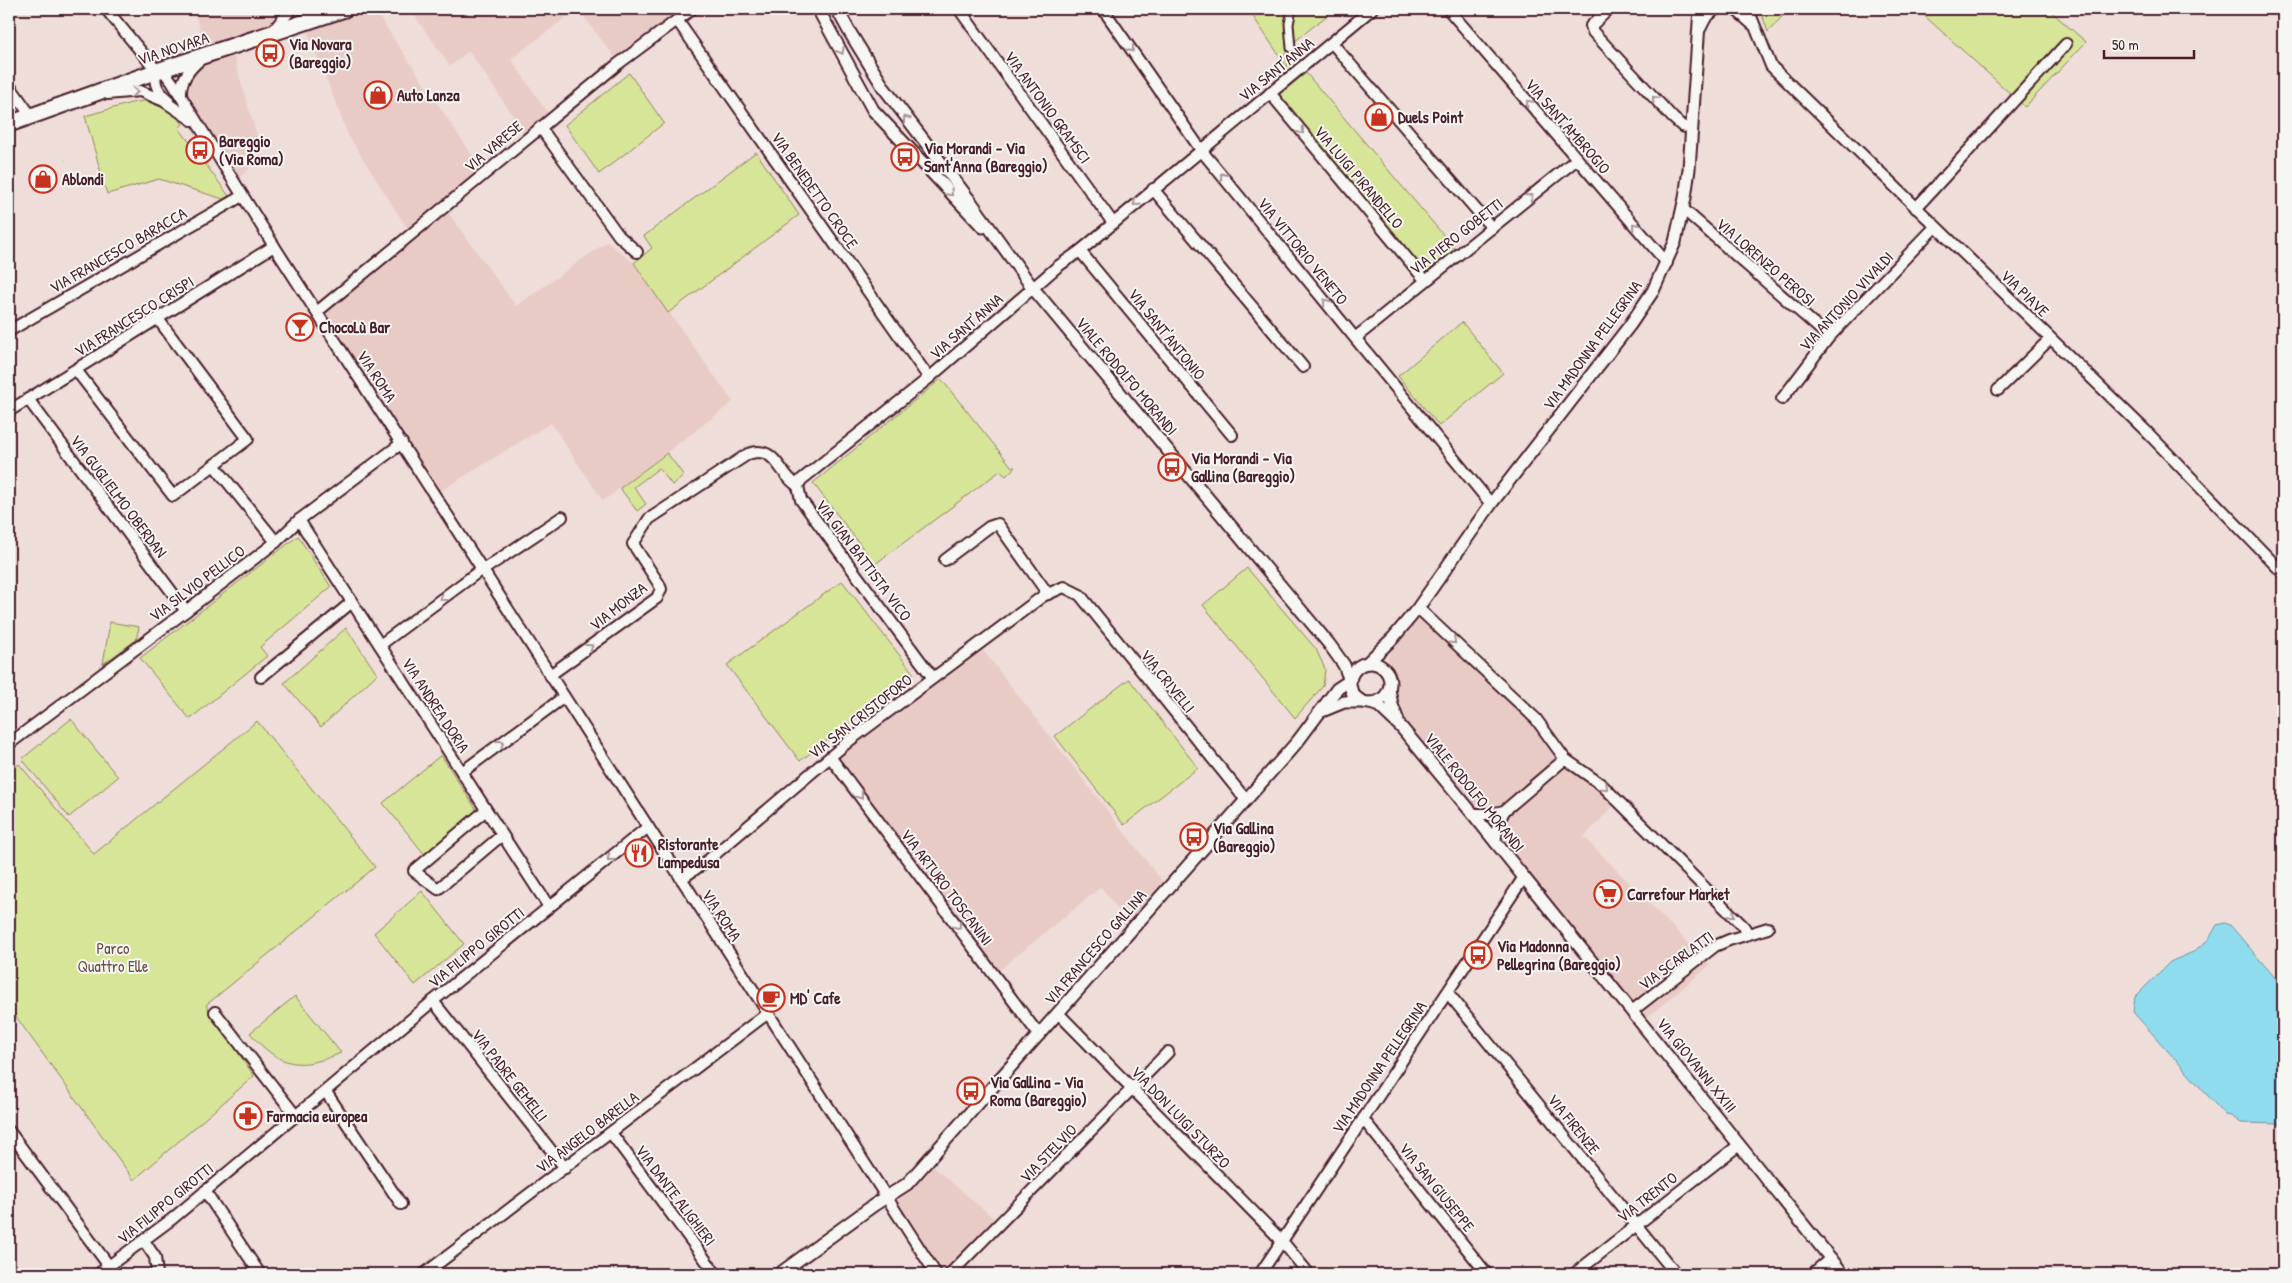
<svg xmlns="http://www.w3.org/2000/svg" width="2292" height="1283" viewBox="0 0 2292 1283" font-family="'Patrick Hand',sans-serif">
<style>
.built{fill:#e9cbc6}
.green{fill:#d6e598;stroke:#908262}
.water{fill:#8fdcee;stroke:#7390a0}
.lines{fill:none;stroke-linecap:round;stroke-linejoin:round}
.pedestrian-casing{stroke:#4a1f2b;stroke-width:11}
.minor-casing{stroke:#4a1f2b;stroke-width:14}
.tertiary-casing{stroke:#4a1f2b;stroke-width:15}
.primary-casing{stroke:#4a1f2b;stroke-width:19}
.pedestrian{stroke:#f6f6f2;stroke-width:7}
.minor{stroke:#f6f6f2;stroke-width:10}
.tertiary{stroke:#f6f6f2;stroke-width:11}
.primary{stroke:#f6f6f2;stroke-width:15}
.oneway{stroke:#a99598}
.labels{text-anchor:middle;stroke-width:4;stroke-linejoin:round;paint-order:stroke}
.poi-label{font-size:16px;font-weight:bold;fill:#4a1f2b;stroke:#f6f6f2;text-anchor:start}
.street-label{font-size:16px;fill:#4a1f2b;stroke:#f6f6f2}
.park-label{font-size:16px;fill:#6d5046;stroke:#f6f6f2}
</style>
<rect width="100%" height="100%" fill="#eeddd8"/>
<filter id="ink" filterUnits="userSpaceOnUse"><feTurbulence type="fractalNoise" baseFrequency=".02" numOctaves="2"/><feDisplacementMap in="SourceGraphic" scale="10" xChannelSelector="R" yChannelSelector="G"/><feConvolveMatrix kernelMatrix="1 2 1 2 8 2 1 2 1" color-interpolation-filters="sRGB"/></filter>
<g filter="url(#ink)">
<g class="built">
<polygon points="193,9 287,9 268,33 208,52"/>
<polygon points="357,9 374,9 482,170 441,203 516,306 607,242 634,263 733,402 603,501 551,423 429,498 309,312 409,231 348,135 306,27"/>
<polygon points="410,9 577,9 511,59 549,115 526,134 469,51 450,66"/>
<polygon points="578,9 686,9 617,60"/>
<polygon points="232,51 263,157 238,178 199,120 185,93 188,82 197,68 207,59"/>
<polygon points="1418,612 1534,721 1616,803 1584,837 1710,965 1643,1021 1403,725 1392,687 1393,679 1387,659 1395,639"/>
<polygon points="983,650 1165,885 1130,925 1101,887 998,971 837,758"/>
<polygon points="929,1163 998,1222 947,1274 939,1274 890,1198"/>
</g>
<g class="green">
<polygon points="1248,9 1286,9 1289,47 1285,55 1288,64 1287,67"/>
<polygon points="1296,9 1335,9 1294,42 1292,28"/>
<polygon points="1760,9 1789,9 1768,32"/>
<polygon points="1917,9 2048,9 2086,42 2025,107"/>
<polygon points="629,73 664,123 599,174 565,125"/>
<polygon points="1306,73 1456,250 1425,275 1278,96"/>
<path d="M 144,101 C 160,105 173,112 183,124 L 179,128 L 229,196 L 223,199 L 159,179 L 107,194 L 85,116 L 131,103 Z"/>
<polygon points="756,152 799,215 668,313 634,263 652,248 644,236"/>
<polygon points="1462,322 1503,373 1439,426 1398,376"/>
<polygon points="941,379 1012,467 1015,467 1006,476 1000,471 875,564 813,483"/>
<polygon points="667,453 684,476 672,485 659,468 634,487 646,504 637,511 620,488"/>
<polygon points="298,536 331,587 260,647 267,656 190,719 140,658"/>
<polygon points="1247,568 1316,649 1325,669 1323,686 1295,718 1203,605"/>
<polygon points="842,581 914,674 800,761 727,665"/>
<polygon points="110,622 139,627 136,640 103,664"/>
<polygon points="346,628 377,674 321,727 284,683"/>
<polygon points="1129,679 1198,768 1124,825 1055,736"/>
<polygon points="71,719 118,777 69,817 22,759"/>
<polygon points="257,721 375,867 206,1005 254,1076 134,1180 9,1007 9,771 19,764 94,854"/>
<polygon points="441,755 478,812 426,856 383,803"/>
<polygon points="422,891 464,944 415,985 374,933"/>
<path d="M 295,996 L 341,1053 C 300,1070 280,1068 250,1033 Z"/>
</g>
<polygon class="water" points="2225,923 2230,925 2283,987 2283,1124 2241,1123 2231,1116 2225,1115 2133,1012 2135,997 2170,962 2193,952 2209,939 2217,925"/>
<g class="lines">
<g class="pedestrian-casing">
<polyline id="pedestrian" points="1291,48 1289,24 1292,9"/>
</g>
<g class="minor-casing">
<g id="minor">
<polyline points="106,9 157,71"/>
<polyline points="959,9 1113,223"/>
<polyline points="1103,9 1201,150 1491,504"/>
<polyline points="1448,9 1667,263"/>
<polyline points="1609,9 1591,26 1593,32 1673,118 1682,126 1692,129"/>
<polyline points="1735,9 1752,24"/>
<polyline points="1748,9 1771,66 2145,430 2283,573"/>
<polyline points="677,20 929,378"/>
<polyline points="273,31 291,9"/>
<polyline points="1332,43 1492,228"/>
<polyline points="157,71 165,73 172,82 274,246 936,1274"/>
<path d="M 157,71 C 152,84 159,92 168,100"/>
<polyline points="9,85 31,116"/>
<polyline points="1270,93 1425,280"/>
<polyline points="107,94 140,91 164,101 192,120"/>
<path d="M 181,95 C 180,80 190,68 201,59"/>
<polyline points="540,127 619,236 637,252"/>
<polyline points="1153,189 1303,367"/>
<polyline points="1916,208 2066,44"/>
<polyline points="1683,209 1829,337"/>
<polyline points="1080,251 1232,435"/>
<polyline points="318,311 618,64 692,9"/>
<polyline points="158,319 248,439 214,465 276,542"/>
<polyline points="9,331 242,196"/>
<polyline points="1357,339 1360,334 1577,159"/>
<polyline points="76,370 173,496 214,465"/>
<polyline points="1998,390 2050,339"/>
<polyline points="28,399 186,611"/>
<polyline points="1782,399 1829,337 1935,227"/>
<polyline points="9,411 274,246"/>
<polyline points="299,520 549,907"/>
<polyline points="945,560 989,527 998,524 1048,594"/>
<polyline points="483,570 562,517"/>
<polyline points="1418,608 1536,719 1565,759 1602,785 1744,927 1748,934"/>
<polyline points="380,645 482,569"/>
<path d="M 550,675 L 657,598 L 661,589 L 659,584 L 633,544 L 649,519 L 748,454 C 776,444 778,474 798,486"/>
<polyline points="261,677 352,602"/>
<polyline points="933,678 801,500 798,486 801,480 929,378 1057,267 1080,251 1372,9"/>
<polyline points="9,744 186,611 276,542 299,520 402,443"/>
<polyline points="831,758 1039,1035"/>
<polyline points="462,772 564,697"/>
<polyline points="486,810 414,871 438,889 502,835"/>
<polyline points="1504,811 1565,759"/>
<polyline points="1473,814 1490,814 1504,811 1498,824 1495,842"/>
<polyline points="681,879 707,861 849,741 1043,596 1064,587 1080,595 1246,800"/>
<polyline points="1448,993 1676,1274"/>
<polyline points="433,1001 565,1168"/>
<polyline points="1632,1011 1715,946 1729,940 1768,928"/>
<polyline points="215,1012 296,1116"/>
<polyline points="1059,1014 1282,1241 1309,1274"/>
<polyline points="326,1092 401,1204"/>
<polyline points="1363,1119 1487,1274"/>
<polyline points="9,1131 109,1266"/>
<polyline points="611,1133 716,1274"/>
<polyline points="205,1191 260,1274"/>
<polyline points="144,1241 155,1257 157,1274"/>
<polyline points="98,1274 172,1219 433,1001 648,827"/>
<polyline points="424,1274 768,1013"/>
<polyline points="950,1274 1168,1052"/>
<polyline points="1260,1274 1524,877"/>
<polyline points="1574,1274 1739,1145"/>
<polyline points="1812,1274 1831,1258"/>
</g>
</g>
<g class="tertiary-casing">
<g id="tertiary">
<polyline points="818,9 873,110 983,227"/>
<polyline points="837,9 849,31 884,88 971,202 1032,287 1329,644 1344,665 1349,678"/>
<polyline points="1700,28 1705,18 1715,9"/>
<circle cx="1370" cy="683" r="20"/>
<polyline points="1367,663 1393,638 1418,608 1491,504 1630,325 1653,291 1675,242 1685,198 1689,169 1700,9"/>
<polyline points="1389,689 1392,705 1398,721"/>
<polyline points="1370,703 1379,706 1401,727 1473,814 1843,1274"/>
<polyline points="1322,711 1344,702 1363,702"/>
<polyline points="779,1274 874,1205 907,1184 1298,741 1337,689 1349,681"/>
</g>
</g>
<g class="primary-casing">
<polyline id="primary" points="9,124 157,71 345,9"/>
</g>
<use href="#pedestrian" class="pedestrian"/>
<use href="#minor" class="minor"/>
<use href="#tertiary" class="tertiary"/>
<use href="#primary" class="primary"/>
</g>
<defs><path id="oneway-chevron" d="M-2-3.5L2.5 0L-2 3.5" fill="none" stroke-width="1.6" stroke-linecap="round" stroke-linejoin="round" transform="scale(1.25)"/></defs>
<g class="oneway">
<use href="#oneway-chevron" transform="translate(1131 49) rotate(55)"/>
<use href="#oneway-chevron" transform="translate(841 51) rotate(62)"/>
<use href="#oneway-chevron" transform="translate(135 92) rotate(3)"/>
<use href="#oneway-chevron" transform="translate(1655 99) rotate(-133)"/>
<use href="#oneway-chevron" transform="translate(1529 103) rotate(-131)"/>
<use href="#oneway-chevron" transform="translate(906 119) rotate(-126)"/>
<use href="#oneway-chevron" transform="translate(1301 131) rotate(50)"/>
<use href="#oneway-chevron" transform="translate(1223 176) rotate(-129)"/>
<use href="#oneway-chevron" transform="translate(950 193) rotate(47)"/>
<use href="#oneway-chevron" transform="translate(1530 197) rotate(-39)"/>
<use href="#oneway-chevron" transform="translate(1136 203) rotate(140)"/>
<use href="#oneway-chevron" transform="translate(1635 226) rotate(-131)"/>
<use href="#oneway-chevron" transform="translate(1326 302) rotate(-129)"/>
<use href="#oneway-chevron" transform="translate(443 598) rotate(144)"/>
<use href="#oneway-chevron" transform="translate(1453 641) rotate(43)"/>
<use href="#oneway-chevron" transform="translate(590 647) rotate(-36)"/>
<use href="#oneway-chevron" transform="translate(501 743) rotate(-36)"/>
<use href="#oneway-chevron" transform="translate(1605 787) rotate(44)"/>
<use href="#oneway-chevron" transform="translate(860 796) rotate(53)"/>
<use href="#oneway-chevron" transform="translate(610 858) rotate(141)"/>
<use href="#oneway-chevron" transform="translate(1732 915) rotate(45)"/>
<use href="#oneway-chevron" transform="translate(958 926) rotate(53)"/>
</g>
</g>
<defs>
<g id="bus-ring" transform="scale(1.4375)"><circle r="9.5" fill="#f6f6f2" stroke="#c8321e" stroke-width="1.5"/><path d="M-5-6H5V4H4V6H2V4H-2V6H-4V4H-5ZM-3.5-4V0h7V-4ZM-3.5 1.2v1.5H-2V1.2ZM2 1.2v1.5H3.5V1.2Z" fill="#c8321e"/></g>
<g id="shop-ring" transform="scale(1.4375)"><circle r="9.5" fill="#f6f6f2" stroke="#c8321e" stroke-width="1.5"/><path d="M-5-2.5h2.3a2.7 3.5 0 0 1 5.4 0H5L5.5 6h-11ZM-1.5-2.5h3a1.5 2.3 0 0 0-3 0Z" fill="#c8321e"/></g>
<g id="bar-ring" transform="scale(1.4375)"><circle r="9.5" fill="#f6f6f2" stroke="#c8321e" stroke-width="1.5"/><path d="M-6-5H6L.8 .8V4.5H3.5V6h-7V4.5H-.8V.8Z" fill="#c8321e"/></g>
<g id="restaurant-ring" transform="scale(1.4375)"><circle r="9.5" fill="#f6f6f2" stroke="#c8321e" stroke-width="1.5"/><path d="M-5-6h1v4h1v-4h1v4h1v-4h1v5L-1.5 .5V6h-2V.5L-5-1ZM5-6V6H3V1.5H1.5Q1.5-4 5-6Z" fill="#c8321e"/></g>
<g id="supermarket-ring" transform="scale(1.4375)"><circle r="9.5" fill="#f6f6f2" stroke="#c8321e" stroke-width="1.5"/><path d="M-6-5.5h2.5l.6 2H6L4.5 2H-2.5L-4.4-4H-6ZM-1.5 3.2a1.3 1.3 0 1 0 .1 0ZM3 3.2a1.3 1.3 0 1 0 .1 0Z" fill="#c8321e"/></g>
<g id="cafe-ring" transform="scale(1.4375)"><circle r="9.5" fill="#f6f6f2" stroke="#c8321e" stroke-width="1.5"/><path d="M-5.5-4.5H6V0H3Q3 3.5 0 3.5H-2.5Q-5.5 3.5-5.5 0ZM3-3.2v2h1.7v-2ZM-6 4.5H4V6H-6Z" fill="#c8321e"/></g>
<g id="pharmacy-ring" transform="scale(1.4375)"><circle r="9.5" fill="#f6f6f2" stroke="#c8321e" stroke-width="1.5"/><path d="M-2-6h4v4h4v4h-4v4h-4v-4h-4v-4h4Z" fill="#c8321e"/></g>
</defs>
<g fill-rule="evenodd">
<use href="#bus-ring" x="270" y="53"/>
<use href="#shop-ring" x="378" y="95"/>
<use href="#shop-ring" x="1379" y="117"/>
<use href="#bus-ring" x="200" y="150"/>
<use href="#bus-ring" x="905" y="157"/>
<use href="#shop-ring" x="43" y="179"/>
<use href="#bar-ring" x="300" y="327"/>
<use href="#bus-ring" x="1172" y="467"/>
<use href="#bus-ring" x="1194" y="837"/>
<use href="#restaurant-ring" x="639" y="853"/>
<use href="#supermarket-ring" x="1608" y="894"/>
<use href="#bus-ring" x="1478" y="955"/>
<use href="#cafe-ring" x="771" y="998"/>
<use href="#bus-ring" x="971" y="1091"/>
<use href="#pharmacy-ring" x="248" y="1116"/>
</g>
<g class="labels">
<g class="poi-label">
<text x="289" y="50">Via Novara<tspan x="289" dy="18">(Bareggio)</tspan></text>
<text x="397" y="101">Auto Lanza</text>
<text x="1398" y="123">Duels Point</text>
<text x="219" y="147">Bareggio<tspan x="219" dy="18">(Via Roma)</tspan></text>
<text x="924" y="154">Via Morandi - Via<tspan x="924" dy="18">Sant'Anna (Bareggio)</tspan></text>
<text x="62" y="185">Ablondi</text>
<text x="319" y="333">ChocoLù Bar</text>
<text x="1191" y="464">Via Morandi - Via<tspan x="1191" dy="18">Gallina (Bareggio)</tspan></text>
<text x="1213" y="834">Via Gallina<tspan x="1213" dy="18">(Bareggio)</tspan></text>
<text x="658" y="850">Ristorante<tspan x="658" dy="18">Lampedusa</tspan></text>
<text x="1627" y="900">Carrefour Market</text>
<text x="1497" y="952">Via Madonna<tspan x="1497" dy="18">Pellegrina (Bareggio)</tspan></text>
<text x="790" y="1004">MD' Cafe</text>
<text x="990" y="1088">Via Gallina - Via<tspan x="990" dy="18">Roma (Bareggio)</tspan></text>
<text x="267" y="1122">Farmacia europea</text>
</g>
<g class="street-label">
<text transform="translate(173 48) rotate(-18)" y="6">VIA NOVARA</text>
<text transform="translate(1276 69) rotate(-39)" y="6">VIA SANT'ANNA</text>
<text transform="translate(1048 107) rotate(54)" y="6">VIA ANTONIO GRAMSCI</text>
<text transform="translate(1568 126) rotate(49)" y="6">VIA SANT'AMBROGIO</text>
<text transform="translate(493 146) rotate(-40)" y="6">VIA VARESE</text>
<text transform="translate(1359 177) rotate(50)" y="6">VIA LUIGI PIRANDELLO</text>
<text transform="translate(815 190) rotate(55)" y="6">VIA BENEDETTO CROCE</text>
<text transform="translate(1456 236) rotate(-38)" y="6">VIA PIERO GOBETTI</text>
<text transform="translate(118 250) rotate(-30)" y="6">VIA FRANCESCO BARACCA</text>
<text transform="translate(1303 251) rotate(51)" y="6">VIA VITTORIO VENETO</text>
<text transform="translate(1766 262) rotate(41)" y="6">VIA LORENZO PEROSI</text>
<text transform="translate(2025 293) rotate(44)" y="6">VIA PIAVE</text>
<text transform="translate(1846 301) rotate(-47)" y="6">VIA ANTONIO VIVALDI</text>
<text transform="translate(134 316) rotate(-32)" y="6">VIA FRANCESCO CRISPI</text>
<text transform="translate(966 326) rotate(-41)" y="6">VIA SANT'ANNA</text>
<text transform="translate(1167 334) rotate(51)" y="6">VIA SANT'ANTONIO</text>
<text transform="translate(1592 345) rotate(-54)" y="6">VIA MADONNA PELLEGRINA</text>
<text transform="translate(377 376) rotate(57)" y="6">VIA ROMA</text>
<text transform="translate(1127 376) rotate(50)" y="6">VIALE RODOLFO MORANDI</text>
<text transform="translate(119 496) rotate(53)" y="6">VIA GUGLIELMO OBERDAN</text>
<text transform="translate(864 560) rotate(53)" y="6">VIA GIAN BATTISTA VICO</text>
<text transform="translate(197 583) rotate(-37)" y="6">VIA SILVIO PELLICO</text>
<text transform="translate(618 606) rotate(-38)" y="6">VIA MONZA</text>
<text transform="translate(1168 681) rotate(51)" y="6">VIA CRIVELLI</text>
<text transform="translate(436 705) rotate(57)" y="6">VIA ANDREA DORIA</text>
<text transform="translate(860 716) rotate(-38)" y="6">VIA SAN CRISTOFORO</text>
<text transform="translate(1475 792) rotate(51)" y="6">VIALE RODOLFO MORANDI</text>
<text transform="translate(947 887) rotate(53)" y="6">VIA ARTURO TOSCANINI</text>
<text transform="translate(722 915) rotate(57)" y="6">VIA ROMA</text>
<text transform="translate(476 947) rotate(-39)" y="6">VIA FILIPPO GIROTTI</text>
<text transform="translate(1095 947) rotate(-49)" y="6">VIA FRANCESCO GALLINA</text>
<text transform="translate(1676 960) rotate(-36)" y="6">VIA SCARLATTI</text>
<text transform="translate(1697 1065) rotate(51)" y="6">VIA GIOVANNI XXIII</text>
<text transform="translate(1379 1067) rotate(-56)" y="6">VIA MADONNA PELLEGRINA</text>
<text transform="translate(510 1075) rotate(52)" y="6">VIA PADRE GEMELLI</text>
<text transform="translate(1181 1117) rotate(46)" y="6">VIA DON LUIGI STURZO</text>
<text transform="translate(1574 1124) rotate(51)" y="6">VIA FIRENZE</text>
<text transform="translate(587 1132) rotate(-37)" y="6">VIA ANGELO BARELLA</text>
<text transform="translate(1048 1153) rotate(-46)" y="6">VIA STELVIO</text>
<text transform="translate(1437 1187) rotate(51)" y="6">VIA SAN GIUSEPPE</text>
<text transform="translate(676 1195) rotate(53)" y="6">VIA DANTE ALIGHIERI</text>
<text transform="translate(1647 1197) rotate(-38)" y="6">VIA TRENTO</text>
<text transform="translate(165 1203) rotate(-39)" y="6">VIA FILIPPO GIROTTI</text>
</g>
<g class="park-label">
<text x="113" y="954">Parco<tspan x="113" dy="18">Quattro Elle</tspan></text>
</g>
</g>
<rect width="2292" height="1283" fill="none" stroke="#f6f6f2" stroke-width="30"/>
<rect x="15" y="15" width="2262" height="1253" fill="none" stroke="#4a1f2b" stroke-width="2" filter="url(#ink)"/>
<path d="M2104 50v8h90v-8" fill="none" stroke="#4a1f2b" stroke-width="2.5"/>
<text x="2112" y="50" font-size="15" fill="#4a1f2b" stroke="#f6f6f2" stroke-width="4" paint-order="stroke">50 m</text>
</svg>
